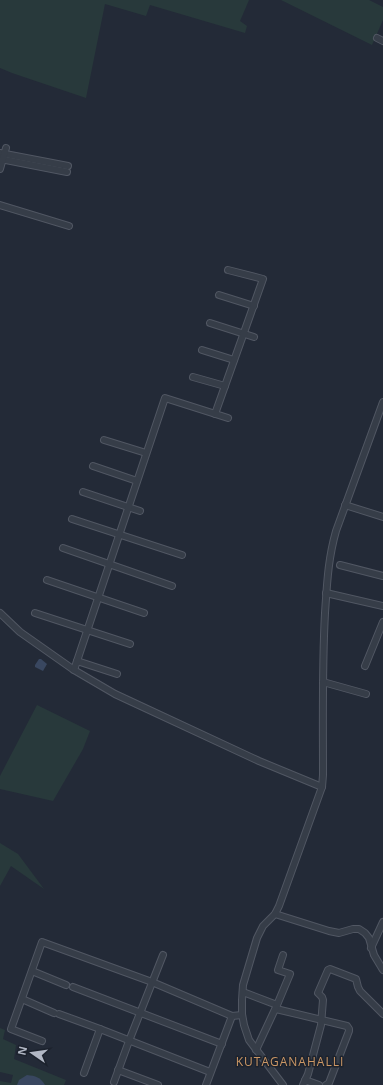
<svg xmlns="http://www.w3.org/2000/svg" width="383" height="1085" viewBox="0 0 383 1085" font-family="'Open Sans',sans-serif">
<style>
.green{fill:#28393b}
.water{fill:#394760}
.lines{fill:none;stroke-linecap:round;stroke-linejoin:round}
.minor-casing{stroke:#515763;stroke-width:8}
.minor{stroke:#363d48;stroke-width:6}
.labels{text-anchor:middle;stroke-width:3;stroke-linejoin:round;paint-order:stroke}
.quarter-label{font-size:12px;letter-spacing:1px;fill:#cb9765;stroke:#1c222d}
</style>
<rect width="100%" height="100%" fill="#232a37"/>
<g class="green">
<polygon points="0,0 249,0 240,21 247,26 245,33 150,5 146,16 105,4 86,98 12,73 0,68"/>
<polygon points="281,0 369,0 383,7 383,20 372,45"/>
<polygon points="37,705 90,731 83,749 53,801 0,789 0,776 1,774"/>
<polygon points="0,843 18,854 44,889 11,866 0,886"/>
<polygon points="0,1028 5,1030 3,1039 16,1045 14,1059 66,1080 64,1085 0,1085 0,1081 11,1083 13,1075 0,1072"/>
</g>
<g class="water">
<polygon points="39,659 41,659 47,664 43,671 35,667 35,665"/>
<path d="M 27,1075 C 36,1076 40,1077 45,1085 L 17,1085 L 19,1080 Z"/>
</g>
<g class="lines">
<g class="minor-casing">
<g id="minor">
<polyline points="377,38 383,41"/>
<polyline points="0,153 68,166"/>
<polyline points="0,159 67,172"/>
<polyline points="0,169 6,148"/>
<polyline points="0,205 69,226"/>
<polyline points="219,295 254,306"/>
<polyline points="210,323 254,337"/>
<polyline points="202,350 234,360"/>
<polyline points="193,377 225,386"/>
<polyline points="215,414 263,279 228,270"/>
<polyline points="104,440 146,453"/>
<polyline points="93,466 137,481"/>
<polyline points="83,492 140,511"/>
<polyline points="345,505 383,517"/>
<polyline points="72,519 182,555"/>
<polyline points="63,548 172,586"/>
<polyline points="340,565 383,576"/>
<polyline points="47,580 144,613"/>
<polyline points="326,593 383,606"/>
<polyline points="0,613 20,632 74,670 115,694 259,761 322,787"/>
<polyline points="35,613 130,644"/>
<polyline points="77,661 117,674"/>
<polyline points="365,666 383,622"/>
<polyline points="74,670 165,398 228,418"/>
<polyline points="323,682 366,694"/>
<polyline points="275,914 329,931 339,933 353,929 359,929 365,933 369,938 374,955 383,970"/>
<polyline points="371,948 383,922"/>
<polyline points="32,971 66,985"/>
<polyline points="73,987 222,1044"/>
<polyline points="243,992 277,1005"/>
<polyline points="22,999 54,1013"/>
<polyline points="276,1009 347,1026 349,1029 349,1031 329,1083 326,1085"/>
<polyline points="59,1014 100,1029 210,1072"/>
<polyline points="42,1041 11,1029 42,942 152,982 232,1016 242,1015"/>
<polyline points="256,1050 277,1005 290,974 278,970 283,955"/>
<polyline points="118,1070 158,1085"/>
<polyline points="84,1073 100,1029"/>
<polyline points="305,1080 319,1085"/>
<polyline points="114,1082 129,1041 163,955"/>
<polyline points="206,1085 232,1016"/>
<path d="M 283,1085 L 249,1040 L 244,1025 L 242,1014 L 242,1000 L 243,985 L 257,938 L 263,926 L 275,914 L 279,906 L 322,787 L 323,775 C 323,721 322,667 325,613 C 327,584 328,559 336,531 L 383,402"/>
<polyline points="303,1085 308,1074 321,1025 323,1000 322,997 318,993 328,970 330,969 356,979 358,987 360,991 383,1014"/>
</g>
</g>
<use href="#minor" class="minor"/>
</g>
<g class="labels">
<g class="quarter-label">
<text x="290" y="1066">KUTAGANAHALLI</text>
</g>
</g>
<g transform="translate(32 1053) rotate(283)" stroke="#1c222d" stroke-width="3" paint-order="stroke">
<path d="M0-3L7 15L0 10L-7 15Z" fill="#b1b7c4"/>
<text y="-6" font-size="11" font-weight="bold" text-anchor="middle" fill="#b1b7c4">N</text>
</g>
</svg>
